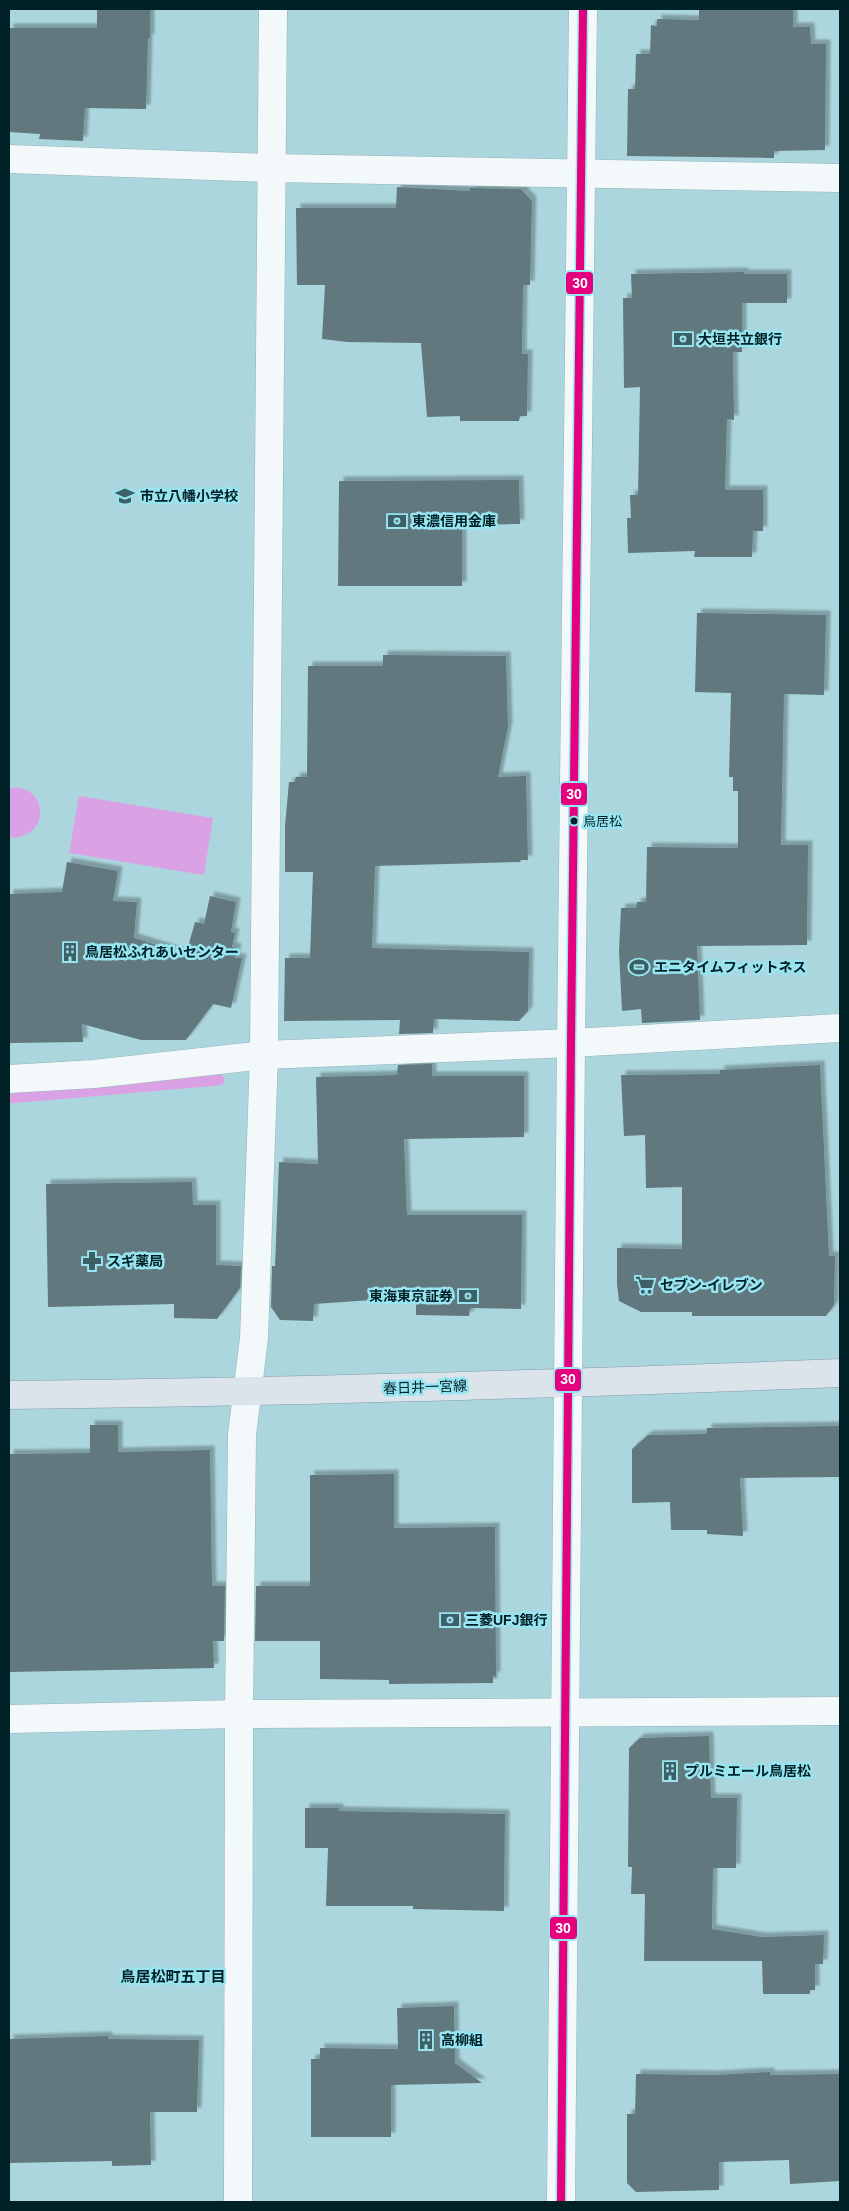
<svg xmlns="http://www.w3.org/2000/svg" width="849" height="2211" viewBox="0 0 849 2211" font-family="Helvetica,'Noto Sans JP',sans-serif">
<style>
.water{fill:#daa2e5}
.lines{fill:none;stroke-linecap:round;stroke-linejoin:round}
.stream{stroke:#daa2e5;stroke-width:11}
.building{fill:#60787e;filter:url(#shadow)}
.minor-casing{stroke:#93b4b9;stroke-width:29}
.secondary-casing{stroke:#93b4b9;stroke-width:29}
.primary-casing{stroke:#829aa9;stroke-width:29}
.minor{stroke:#f3f9fa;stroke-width:28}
.secondary{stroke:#f3f9fa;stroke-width:28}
.primary{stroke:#dbe4eb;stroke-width:28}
.bus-1-casing{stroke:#98e5f1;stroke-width:11}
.bus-1{stroke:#e5007d;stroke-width:8}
.bus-dot{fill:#002125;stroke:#98e5f1;stroke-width:2}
.labels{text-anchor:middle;stroke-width:5;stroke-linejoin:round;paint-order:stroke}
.bus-label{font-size:13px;fill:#002125;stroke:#98e5f1;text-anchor:start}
.poi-label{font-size:14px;font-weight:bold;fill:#002125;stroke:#98e5f1;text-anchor:start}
.street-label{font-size:14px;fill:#002125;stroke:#98e5f1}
.neighbourhood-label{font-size:15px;font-weight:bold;fill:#002125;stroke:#98e5f1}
.line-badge{stroke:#98e5f1;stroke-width:2}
.badge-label{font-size:14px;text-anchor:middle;font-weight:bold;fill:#fff}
</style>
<defs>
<filter id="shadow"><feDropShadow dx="4.5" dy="-4.5" stdDeviation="1" flood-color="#0004"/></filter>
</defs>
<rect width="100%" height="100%" fill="#acd6dd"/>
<g class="water">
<path d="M 9,788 C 48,782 53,839 9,838 Z"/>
<polygon points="79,796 213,818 204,875 69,853"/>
</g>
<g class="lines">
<polyline class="stream" points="9,1098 219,1080"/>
</g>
<g class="building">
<polygon points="97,9 150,9 150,38 148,38 146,109 85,108 83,141 39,139 40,134 9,132 9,28 97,28"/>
<polygon points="699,9 793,9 793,27 810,27 811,44 826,44 825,150 774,151 774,158 627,156 628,89 635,89 636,54 650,54 651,25 657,26 657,19 699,20"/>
<polygon points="397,187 470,191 470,188 521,189 532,201 530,285 523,285 522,354 528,354 527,416 520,416 519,421 460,421 460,416 427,417 421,343 347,342 322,339 325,285 297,285 296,208 396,208"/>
<polygon points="744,272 744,274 787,274 787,303 742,303 742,352 733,352 734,420 727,419 725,490 763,490 763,531 753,531 752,557 694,557 695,551 628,553 627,518 631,518 630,495 638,495 640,387 624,388 623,298 632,298 631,274"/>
<polygon points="519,480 520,524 462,525 462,586 338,586 339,481"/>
<polygon points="697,613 826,615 824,695 784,694 781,845 808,845 807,945 697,946 700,1020 642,1023 641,1009 622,1011 619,951 621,908 636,908 637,902 646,902 647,847 738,848 738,791 733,791 733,777 729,777 731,693 695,692"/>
<polygon points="383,655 506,656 508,726 498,777 526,776 528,860 521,860 520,862 375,866 372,948 529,952 528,1011 519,1021 434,1019 433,1033 399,1034 400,1020 284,1021 285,958 310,958 313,872 285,872 285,826 289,782 295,782 296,777 307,777 308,666 383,666"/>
<polygon points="67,862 118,871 113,901 137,902 134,938 186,954 195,922 204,924 210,896 236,902 231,932 235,933 232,947 237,948 235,958 242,958 231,1008 213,1004 186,1040 141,1040 82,1024 83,1042 9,1043 9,894 62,892"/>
<polygon points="432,1064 432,1076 524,1076 524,1137 404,1139 407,1215 522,1215 521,1309 470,1308 469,1316 416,1315 416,1297 314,1304 313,1321 280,1320 271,1307 272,1266 275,1266 279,1162 318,1164 316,1077 397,1075 398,1065"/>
<polygon points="820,1065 829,1256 835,1256 834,1305 826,1316 692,1316 692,1312 641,1312 619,1301 617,1284 617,1248 682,1249 682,1187 646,1188 645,1135 624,1136 621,1075 720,1074 720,1070"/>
<polygon points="192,1182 193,1205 216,1205 216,1265 241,1266 240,1288 217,1319 174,1318 174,1304 48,1307 46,1184"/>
<polygon points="90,1425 118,1425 118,1452 210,1450 212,1586 225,1586 224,1641 213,1641 214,1668 9,1672 9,1454 90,1453"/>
<polygon points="840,1426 840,1477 740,1478 743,1536 707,1534 707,1530 671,1530 670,1502 632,1503 632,1449 648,1435 707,1434 707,1428"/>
<polygon points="394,1474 394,1528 495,1527 496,1676 493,1676 493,1683 389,1684 389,1680 320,1679 320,1641 255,1641 256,1586 310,1586 310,1475"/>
<polygon points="709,1736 711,1798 737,1798 736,1868 713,1868 712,1929 762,1937 824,1935 823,1964 815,1964 815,1990 810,1990 810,1994 763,1994 762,1961 644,1961 645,1894 631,1894 632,1867 628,1867 629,1748 640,1738"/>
<polygon points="305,1808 339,1808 339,1811 505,1814 504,1911 413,1909 413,1906 326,1906 328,1848 305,1848"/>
<polygon points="454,2006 455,2063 482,2083 391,2085 391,2137 311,2137 311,2059 320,2059 320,2048 398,2049 397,2008"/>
<polygon points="108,2036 108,2039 199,2040 197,2112 150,2112 151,2165 112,2166 112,2161 9,2163 9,2039"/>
<polygon points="770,2072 770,2075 840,2074 840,2181 790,2184 789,2160 719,2162 719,2190 636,2192 627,2183 627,2114 635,2114 636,2074 715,2075"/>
</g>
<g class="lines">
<g class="minor-casing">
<g id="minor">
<polyline points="9,159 272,168 840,178"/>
<polyline points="9,1079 94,1074 264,1055 571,1043 840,1028"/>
<polyline points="9,1719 239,1714 840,1711"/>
<polyline points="238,2202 239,1714 242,1435 254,1338 264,1055 273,9"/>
</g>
</g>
<g class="secondary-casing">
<polyline id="secondary" points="561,2202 571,1043 583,9"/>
</g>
<g class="primary-casing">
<path id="primary" d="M 9,1395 C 286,1392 563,1384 840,1373"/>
</g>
<use href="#minor" class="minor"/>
<use href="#secondary" class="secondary"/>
<use href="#primary" class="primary"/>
<g class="bus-1-casing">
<polyline id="bus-1" points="561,2202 571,1043 583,9"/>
</g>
<use href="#bus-1" class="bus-1"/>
</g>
<defs>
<g id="bank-bare" transform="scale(1.5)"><path d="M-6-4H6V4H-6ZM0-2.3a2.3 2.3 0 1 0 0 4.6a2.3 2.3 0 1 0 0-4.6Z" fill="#3c6065" stroke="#98e5f1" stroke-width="2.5" paint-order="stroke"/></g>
<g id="school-bare" transform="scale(1.5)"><path d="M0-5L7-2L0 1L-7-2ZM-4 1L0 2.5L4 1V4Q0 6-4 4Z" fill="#3c6065" stroke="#98e5f1" stroke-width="2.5" paint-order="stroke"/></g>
<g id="building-bare" transform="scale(1.5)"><path d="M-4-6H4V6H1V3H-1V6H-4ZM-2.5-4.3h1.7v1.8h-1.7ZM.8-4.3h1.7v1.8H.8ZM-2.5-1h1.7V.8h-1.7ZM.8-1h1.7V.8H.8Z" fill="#3c6065" stroke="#98e5f1" stroke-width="2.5" paint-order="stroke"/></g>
<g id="stadium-bare" transform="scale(1.5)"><path d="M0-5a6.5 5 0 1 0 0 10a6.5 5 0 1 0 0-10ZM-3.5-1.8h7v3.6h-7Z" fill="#3c6065" stroke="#98e5f1" stroke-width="2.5" paint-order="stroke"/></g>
<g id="pharmacy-bare" transform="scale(1.5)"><path d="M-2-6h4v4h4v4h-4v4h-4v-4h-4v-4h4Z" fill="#3c6065" stroke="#98e5f1" stroke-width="2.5" paint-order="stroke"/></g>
<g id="supermarket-bare" transform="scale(1.5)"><path d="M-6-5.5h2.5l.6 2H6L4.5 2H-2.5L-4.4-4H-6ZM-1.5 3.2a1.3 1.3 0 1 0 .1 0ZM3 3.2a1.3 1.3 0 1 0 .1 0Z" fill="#3c6065" stroke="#98e5f1" stroke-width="2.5" paint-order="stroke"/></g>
</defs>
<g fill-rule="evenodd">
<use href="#bank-bare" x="683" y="339"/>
<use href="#school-bare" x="125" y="496"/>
<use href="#bank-bare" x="397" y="521"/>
<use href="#building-bare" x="70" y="952"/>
<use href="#stadium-bare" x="639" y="967"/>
<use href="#pharmacy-bare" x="92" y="1261"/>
<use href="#supermarket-bare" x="645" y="1285"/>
<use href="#bank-bare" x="468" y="1296"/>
<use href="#bank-bare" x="450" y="1620"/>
<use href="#building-bare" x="670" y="1771"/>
<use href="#building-bare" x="426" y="2040"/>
</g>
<circle class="bus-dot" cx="574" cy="821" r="4.5"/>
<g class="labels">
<g class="bus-label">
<text x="583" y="826">鳥居松</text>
</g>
<g class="poi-label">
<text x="698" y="344">大垣共立銀行</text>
<text x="140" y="501">市立八幡小学校</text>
<text x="412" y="526">東濃信用金庫</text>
<text x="85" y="957">鳥居松ふれあいセンター</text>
<text x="654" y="972">エニタイムフィットネス</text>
<text x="107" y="1266">スギ薬局</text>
<text x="660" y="1290">セブン-イレブン</text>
<text x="453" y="1301" text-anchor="end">東海東京証券</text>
<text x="465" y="1625">三菱UFJ銀行</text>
<text x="685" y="1776">プルミエール鳥居松</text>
<text x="441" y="2045">高柳組</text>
</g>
<g class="street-label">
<text transform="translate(425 1387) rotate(-2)" y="5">春日井一宮線</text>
</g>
<g class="neighbourhood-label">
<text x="173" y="1982">鳥居松町五丁目</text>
</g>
</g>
<g class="line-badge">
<rect x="565" y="271" width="29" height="24" rx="5" fill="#e5007d"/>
<rect x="560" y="782" width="28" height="24" rx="5" fill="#e5007d"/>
<rect x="554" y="1368" width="28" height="24" rx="5" fill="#e5007d"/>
<rect x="549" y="1916" width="29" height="24" rx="5" fill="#e5007d"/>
</g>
<g class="badge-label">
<text x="580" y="288">30</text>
<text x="574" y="799">30</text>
<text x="568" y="1384">30</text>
<text x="563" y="1933">30</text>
</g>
<rect width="849" height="2211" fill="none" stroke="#002125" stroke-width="20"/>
</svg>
